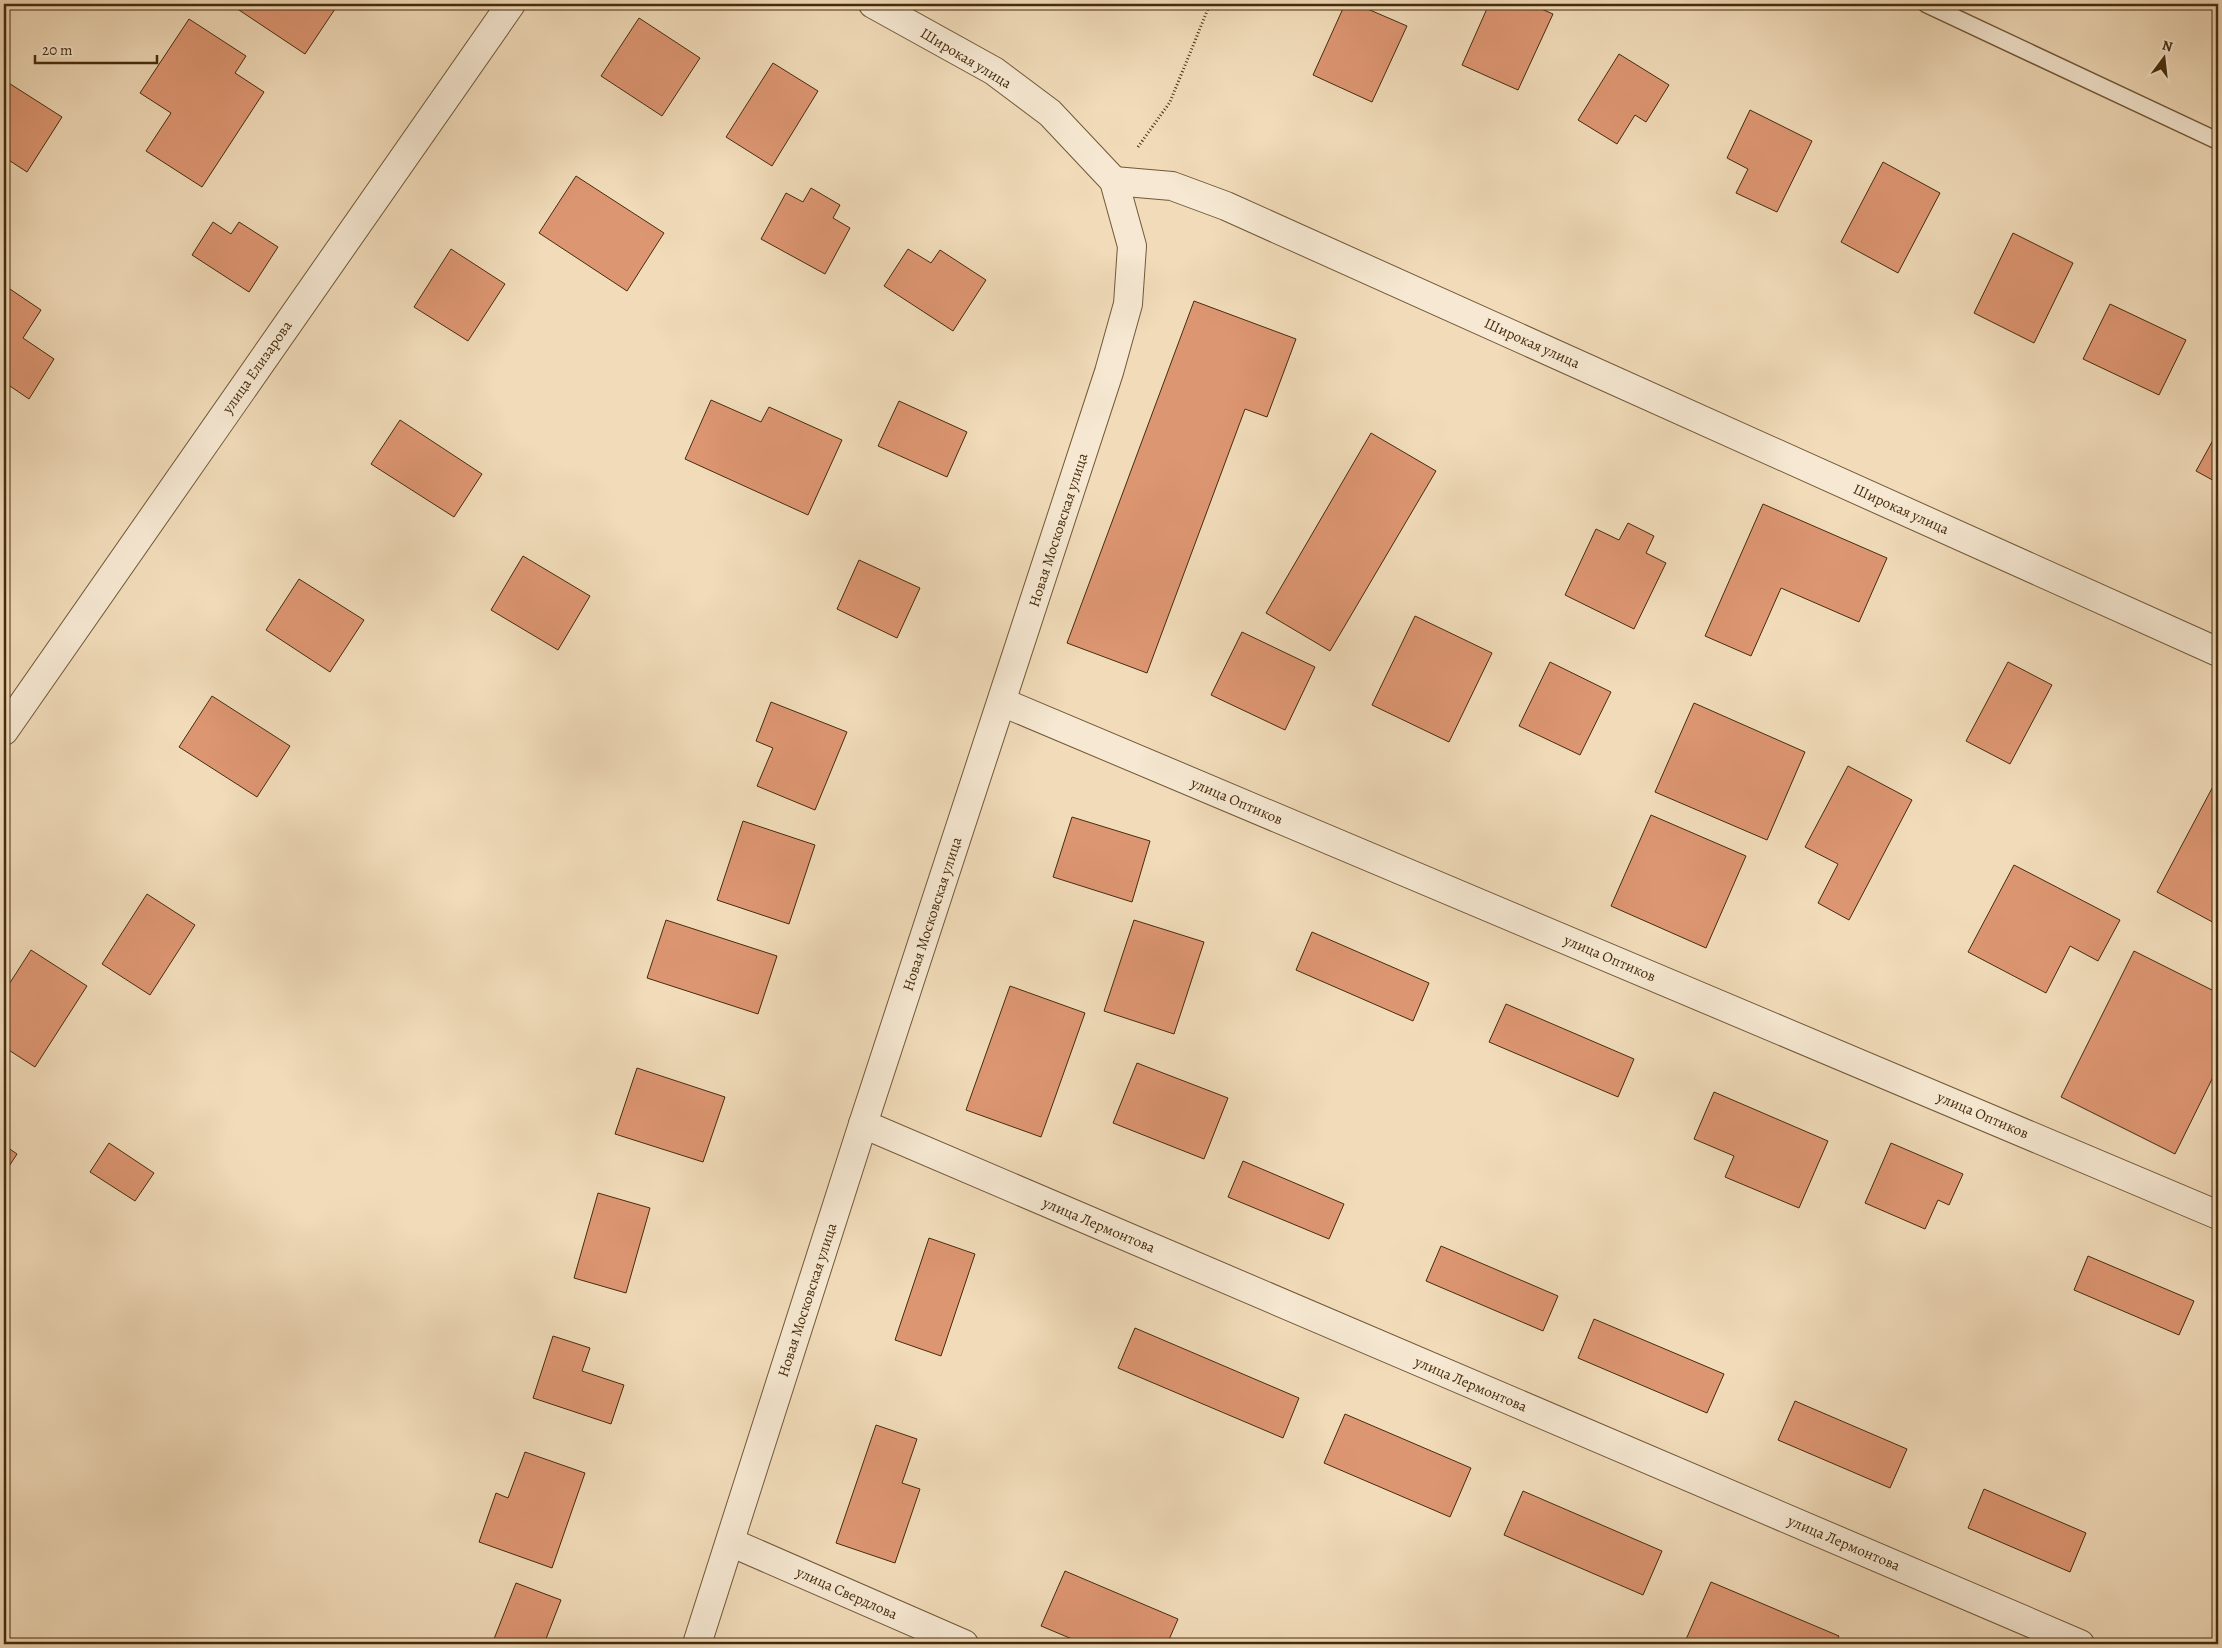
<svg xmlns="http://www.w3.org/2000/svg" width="2222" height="1648" viewBox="0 0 2222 1648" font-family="Alegreya,serif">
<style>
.building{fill:#dd9672;stroke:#462c0c}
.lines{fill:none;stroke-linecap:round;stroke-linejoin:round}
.service-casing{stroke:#715837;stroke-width:19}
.minor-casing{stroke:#715837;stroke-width:30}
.tertiary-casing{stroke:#715837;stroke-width:30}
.path{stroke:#462c0c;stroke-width:3;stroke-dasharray:1 2.5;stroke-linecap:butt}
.service{stroke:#f6e8d2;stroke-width:16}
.minor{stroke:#f6e8d2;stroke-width:28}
.tertiary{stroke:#f6e8d2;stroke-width:28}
.labels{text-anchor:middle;stroke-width:5;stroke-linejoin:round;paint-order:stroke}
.street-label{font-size:15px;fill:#462c0c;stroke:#f6e8d2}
</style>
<rect width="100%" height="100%" fill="#f1dbb9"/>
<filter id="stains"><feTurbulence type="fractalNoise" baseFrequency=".004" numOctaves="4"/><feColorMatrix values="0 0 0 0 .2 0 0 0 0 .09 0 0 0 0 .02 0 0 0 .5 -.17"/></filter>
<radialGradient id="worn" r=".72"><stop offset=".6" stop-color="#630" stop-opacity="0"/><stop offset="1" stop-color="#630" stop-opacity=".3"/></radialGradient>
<g class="building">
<polygon points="230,4 333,4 337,6 305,54"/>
<polygon points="1345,4 1356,4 1407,26 1372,102 1313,75"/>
<polygon points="1489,4 1530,4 1553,14 1518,90 1462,65"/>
<polygon points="639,18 700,58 662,116 601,76"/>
<polygon points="189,19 246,56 235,73 264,92 202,187 146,151 171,113 140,93"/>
<polygon points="1619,54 1669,85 1646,122 1635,115 1617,144 1578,120"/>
<polygon points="773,63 818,91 772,166 726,137"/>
<polygon points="4,80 62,117 27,172 4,157"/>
<polygon points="1750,110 1812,141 1777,212 1736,193 1748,169 1727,158"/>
<polygon points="1883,162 1940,193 1898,273 1841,242"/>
<polygon points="576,176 664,233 627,291 539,233"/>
<polygon points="811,188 840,205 833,218 850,228 825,274 761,239 786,193 803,202"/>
<polygon points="213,222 231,234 239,222 278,247 249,292 192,255"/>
<polygon points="2013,233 2073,263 2034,343 1974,313"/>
<polygon points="451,249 505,284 468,341 414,307"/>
<polygon points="908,249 931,263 940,250 986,280 953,331 884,286"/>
<polygon points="4,285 41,310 23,338 54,359 29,399 4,382"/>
<polygon points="1194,301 1296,339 1267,417 1245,409 1147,673 1067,643"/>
<polygon points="2110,304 2186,340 2159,395 2083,359"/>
<polygon points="711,400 761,422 769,407 842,440 808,515 685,459"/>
<polygon points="899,401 967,432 947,477 878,446"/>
<polygon points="400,420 482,474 454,517 371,464"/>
<polygon points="2218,431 2218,483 2196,471"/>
<polygon points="1371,433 1436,471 1330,651 1266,613"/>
<polygon points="1763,504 1887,558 1859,622 1781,588 1751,656 1705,636"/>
<polygon points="1628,523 1654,536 1646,553 1666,563 1634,629 1565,595 1596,529 1619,540"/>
<polygon points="523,556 590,596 558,650 491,610"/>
<polygon points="859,560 920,588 897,638 837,609"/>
<polygon points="299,579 364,620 330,672 266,630"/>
<polygon points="1415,616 1492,653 1449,742 1372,705"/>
<polygon points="1242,632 1315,667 1285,730 1211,695"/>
<polygon points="1550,662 1611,692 1580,755 1519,726"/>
<polygon points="2008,662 2052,685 2010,764 1966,741"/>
<polygon points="212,696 290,746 257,797 179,747"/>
<polygon points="771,702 847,732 815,810 757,786 773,748 756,741"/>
<polygon points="1694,703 1805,752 1767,840 1655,792"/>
<polygon points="1848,766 1912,800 1849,920 1818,903 1838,864 1805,847"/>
<polygon points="2218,777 2218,925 2157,892"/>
<polygon points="1651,815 1746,856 1706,948 1611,906"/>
<polygon points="1072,817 1150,841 1132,902 1053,877"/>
<polygon points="743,821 815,845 789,924 717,900"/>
<polygon points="2014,865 2120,920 2098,961 2070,946 2046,993 1968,952"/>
<polygon points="147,894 195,925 150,995 102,964"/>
<polygon points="666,920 777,956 758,1014 647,978"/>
<polygon points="1134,920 1204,942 1174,1034 1104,1011"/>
<polygon points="1312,932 1429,983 1413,1021 1296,970"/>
<polygon points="31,950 87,986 35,1067 4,1047 4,992"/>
<polygon points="2134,951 2218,993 2218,1067 2175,1154 2061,1097"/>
<polygon points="1010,986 1085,1013 1041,1137 966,1110"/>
<polygon points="1506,1004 1634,1059 1618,1097 1489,1042"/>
<polygon points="1137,1063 1228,1098 1204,1159 1113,1123"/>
<polygon points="637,1068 725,1097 703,1162 615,1134"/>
<polygon points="1714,1092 1828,1141 1799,1208 1725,1177 1734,1156 1694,1139"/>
<polygon points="109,1143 154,1173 135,1201 90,1172"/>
<polygon points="1891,1143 1963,1174 1949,1205 1938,1200 1925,1229 1865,1203"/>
<polygon points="4,1145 17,1154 4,1174"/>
<polygon points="1243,1161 1344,1204 1329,1239 1228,1197"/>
<polygon points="598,1193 650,1208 626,1293 574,1278"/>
<polygon points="929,1238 975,1254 941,1356 895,1340"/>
<polygon points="1441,1246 1558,1296 1543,1331 1426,1281"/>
<polygon points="2088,1256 2194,1301 2179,1335 2074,1290"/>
<polygon points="1594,1319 1724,1374 1707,1413 1578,1358"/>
<polygon points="1135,1328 1299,1398 1283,1438 1118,1368"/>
<polygon points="553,1336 590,1348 582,1371 624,1385 611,1424 533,1398"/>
<polygon points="1795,1401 1907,1449 1890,1488 1778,1440"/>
<polygon points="1345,1414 1471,1468 1450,1517 1324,1463"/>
<polygon points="876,1425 917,1439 902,1483 920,1489 895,1563 836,1543"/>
<polygon points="525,1452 585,1473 552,1568 479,1542 496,1493 508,1498"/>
<polygon points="1984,1489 2086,1533 2070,1572 1968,1528"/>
<polygon points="1523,1491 1662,1551 1643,1595 1504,1535"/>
<polygon points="1065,1571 1178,1619 1167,1644 1121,1644 1116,1642 1115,1644 1084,1644 1041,1626"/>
<polygon points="1711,1582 1839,1636 1835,1644 1763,1644 1751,1639 1749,1644 1684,1644"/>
<polygon points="516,1583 561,1600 544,1644 492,1644"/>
<polygon points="2218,1624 2218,1644 2210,1644"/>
</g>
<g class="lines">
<g class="service-casing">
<polyline id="service" points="1926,4 2218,141"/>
</g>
<g class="minor-casing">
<g id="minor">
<polyline points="1114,181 1172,186 1226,206 2218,652"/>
<polyline points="1002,702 2218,1215"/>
<polyline points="4,731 511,4"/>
<polyline points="863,1124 2080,1644"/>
<polyline points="730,1542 964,1644"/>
</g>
</g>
<g class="tertiary-casing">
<polyline id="tertiary" points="697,1644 863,1124 1109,372 1128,304 1132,246 1114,181 1050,113 994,71 873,4"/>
</g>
<polyline class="path" points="1138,147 1170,102 1210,4"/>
<use href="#service" class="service"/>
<use href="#minor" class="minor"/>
<use href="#tertiary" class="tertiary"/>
</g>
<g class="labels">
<g class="street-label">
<text transform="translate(966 58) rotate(31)" y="5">Широкая улица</text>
<text transform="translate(1532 343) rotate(24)" y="5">Широкая улица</text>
<text transform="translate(257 367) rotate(-55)" y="5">улица Елизарова</text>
<text transform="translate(1901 509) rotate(24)" y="5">Широкая улица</text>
<text transform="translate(1058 530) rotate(-72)" y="5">Новая Московская улица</text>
<text transform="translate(1237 801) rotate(23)" y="5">улица Оптиков</text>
<text transform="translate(932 914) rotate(-72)" y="5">Новая Московская улица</text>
<text transform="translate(1610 958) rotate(23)" y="5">улица Оптиков</text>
<text transform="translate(1983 1115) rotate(23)" y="5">улица Оптиков</text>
<text transform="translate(1099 1225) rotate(23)" y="5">улица Лермонтова</text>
<text transform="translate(807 1300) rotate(-72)" y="5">Новая Московская улица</text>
<text transform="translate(1471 1384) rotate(23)" y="5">улица Лермонтова</text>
<text transform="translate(1844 1543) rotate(23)" y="5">улица Лермонтова</text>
<text transform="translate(847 1593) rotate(24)" y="5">улица Свердлова</text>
</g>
</g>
<rect width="2222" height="1648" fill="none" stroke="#f1dbb9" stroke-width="20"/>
<rect x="5" y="5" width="2212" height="1638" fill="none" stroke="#462c0c" stroke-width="2.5"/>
<rect x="10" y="10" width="2202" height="1628" fill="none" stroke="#462c0c"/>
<g transform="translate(2164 58) rotate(15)" stroke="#f6e8d2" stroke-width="4" paint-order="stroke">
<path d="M0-4L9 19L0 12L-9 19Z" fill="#462c0c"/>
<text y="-8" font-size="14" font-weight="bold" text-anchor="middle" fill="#462c0c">N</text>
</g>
<path d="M35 55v8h122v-8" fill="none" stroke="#462c0c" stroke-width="2.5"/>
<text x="42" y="55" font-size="15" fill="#462c0c" stroke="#f6e8d2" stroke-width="4" paint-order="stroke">20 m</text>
<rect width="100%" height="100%" filter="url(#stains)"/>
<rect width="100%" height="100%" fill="url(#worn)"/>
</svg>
